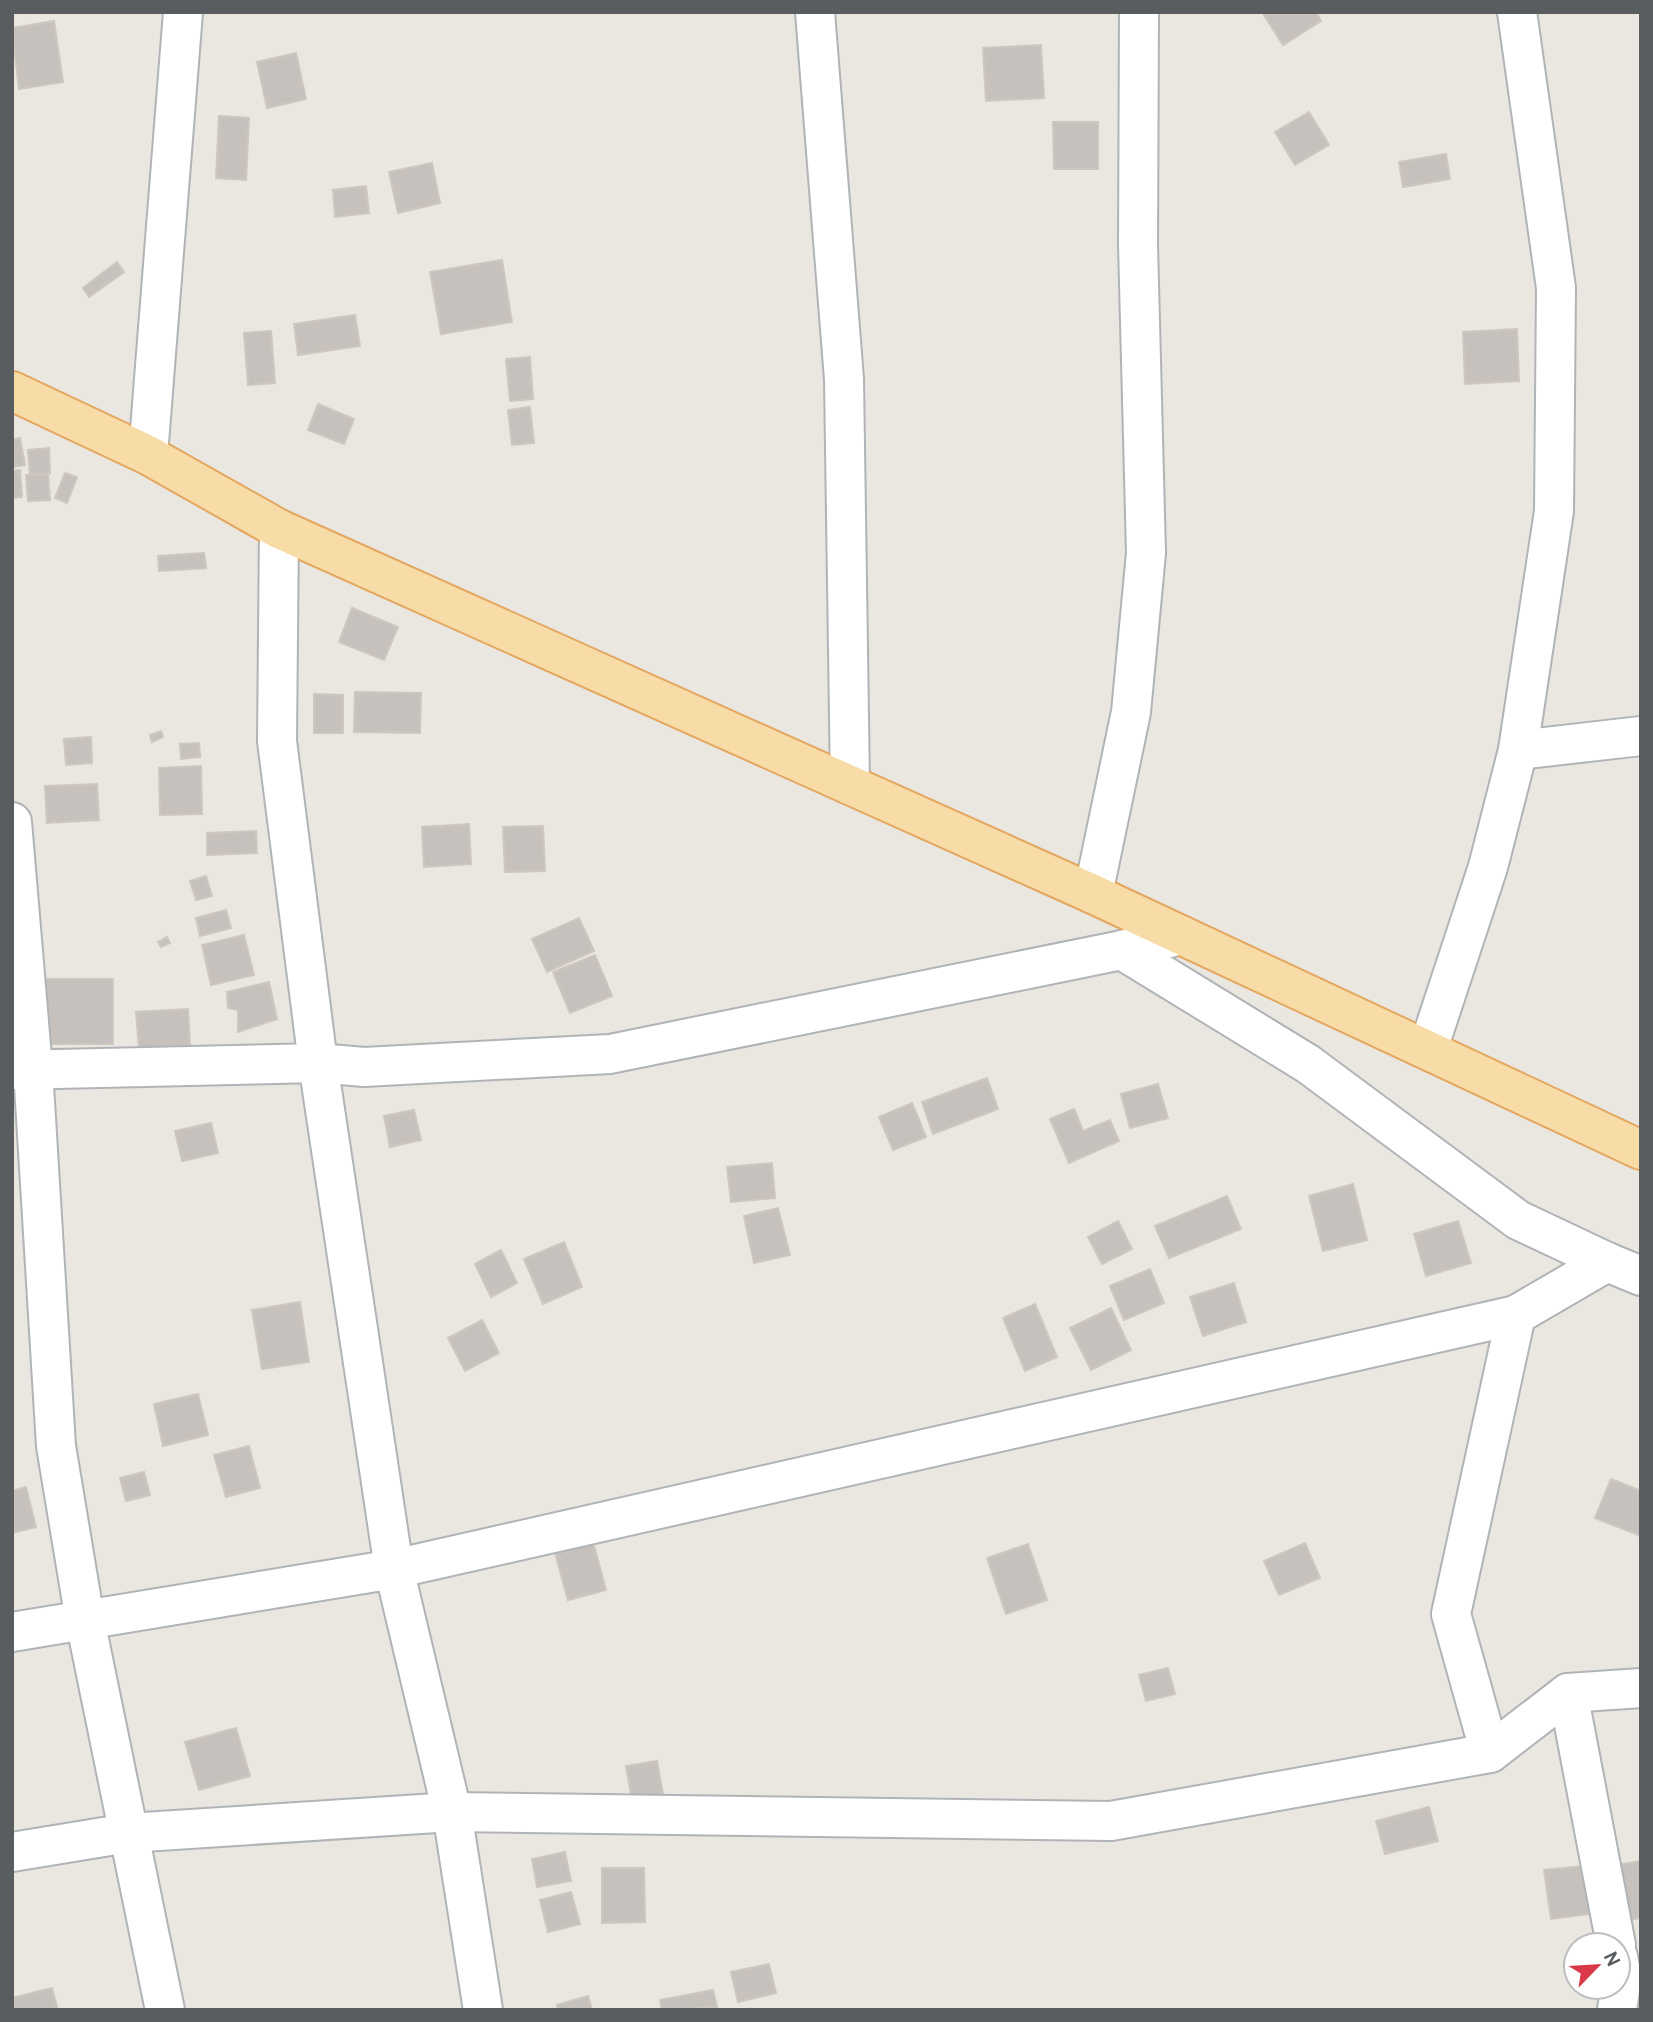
<svg xmlns="http://www.w3.org/2000/svg" width="1653" height="2022" viewBox="0 0 1653 2022" font-family="Overpass,sans-serif">
<style>
.building{fill:#c6c1bd;stroke:#cec7bf;stroke-width:2}
.lines{fill:none;stroke-linecap:round;stroke-linejoin:round}
.minor-casing{stroke:#b1b4b7;stroke-width:42}
.primary-casing{stroke:#e4a760;stroke-width:42}
.minor{stroke:#fff;stroke-width:38}
.primary{stroke:#f7dca8;stroke-width:38}
</style>
<rect width="100%" height="100%" fill="#eae6e0"/>
<g class="building">
<polygon points="1262,12 1316,12 1321,21 1283,45"/>
<polygon points="54,21 63,82 19,89 12,28"/>
<polygon points="1041,45 1044,98 986,101 983,48"/>
<polygon points="296,53 306,99 267,108 257,62"/>
<polygon points="1309,112 1329,145 1295,165 1275,132"/>
<polygon points="219,116 249,118 246,180 216,178"/>
<polygon points="1053,122 1098,122 1098,169 1054,169"/>
<polygon points="1446,154 1450,179 1403,187 1399,162"/>
<polygon points="432,163 440,203 398,213 389,172"/>
<polygon points="366,186 369,213 335,217 333,190"/>
<polygon points="502,260 512,322 441,334 430,272"/>
<polygon points="117,262 124,272 89,297 83,288"/>
<polygon points="355,315 360,346 298,355 294,324"/>
<polygon points="1517,329 1519,381 1465,384 1463,332"/>
<polygon points="271,331 275,383 248,385 244,333"/>
<polygon points="530,357 533,399 510,401 506,359"/>
<polygon points="318,404 354,419 344,444 308,430"/>
<polygon points="530,407 534,443 512,445 508,410"/>
<polygon points="20,438 25,465 12,467 12,440"/>
<polygon points="49,448 50,473 30,475 28,450"/>
<polygon points="20,470 22,497 12,498 12,471"/>
<polygon points="65,473 77,477 67,503 55,498"/>
<polygon points="48,474 50,500 28,501 26,475"/>
<polygon points="204,553 206,568 159,571 158,556"/>
<polygon points="352,608 398,627 384,660 339,642"/>
<polygon points="355,692 421,693 420,733 354,732"/>
<polygon points="314,694 343,695 343,733 314,733"/>
<polygon points="161,731 163,737 152,742 150,735"/>
<polygon points="91,737 92,763 66,765 64,739"/>
<polygon points="199,743 200,757 181,759 180,744"/>
<polygon points="201,766 202,814 160,815 159,768"/>
<polygon points="97,784 99,820 47,823 45,786"/>
<polygon points="469,824 471,864 424,867 422,827"/>
<polygon points="543,826 545,871 505,872 503,827"/>
<polygon points="256,831 257,853 207,855 207,833"/>
<polygon points="206,876 212,896 196,900 190,881"/>
<polygon points="226,910 231,928 200,936 196,918"/>
<polygon points="579,918 594,951 547,972 532,939"/>
<polygon points="244,935 254,975 211,985 202,945"/>
<polygon points="167,937 170,943 161,947 158,942"/>
<polygon points="595,955 612,996 570,1013 553,972"/>
<rect x="44" y="979" width="69" height="65"/>
<polygon points="269,982 277,1019 238,1032 238,1010 228,1008 227,992"/>
<polygon points="188,1009 190,1045 139,1049 136,1012"/>
<polygon points="987,1078 998,1109 933,1134 922,1102"/>
<polygon points="1158,1084 1168,1118 1130,1128 1121,1094"/>
<polygon points="912,1103 926,1137 893,1150 879,1117"/>
<polygon points="1074,1109 1083,1131 1110,1120 1119,1141 1069,1163 1050,1119"/>
<polygon points="414,1110 421,1140 390,1147 384,1116"/>
<polygon points="211,1123 218,1153 182,1161 175,1131"/>
<polygon points="772,1163 775,1198 731,1202 727,1167"/>
<polygon points="1353,1184 1367,1240 1323,1251 1309,1196"/>
<polygon points="1227,1196 1241,1229 1169,1258 1155,1226"/>
<polygon points="778,1208 790,1255 754,1263 744,1216"/>
<polygon points="1118,1221 1132,1249 1102,1264 1088,1237"/>
<polygon points="1458,1221 1471,1263 1426,1276 1414,1234"/>
<polygon points="564,1242 582,1287 543,1304 524,1259"/>
<polygon points="501,1250 517,1283 491,1297 475,1264"/>
<polygon points="1150,1269 1164,1303 1124,1320 1110,1286"/>
<polygon points="1234,1283 1246,1322 1203,1336 1190,1297"/>
<polygon points="300,1302 309,1362 262,1369 252,1310"/>
<polygon points="1035,1304 1057,1357 1025,1371 1003,1318"/>
<polygon points="1111,1308 1131,1350 1091,1370 1070,1328"/>
<polygon points="482,1320 499,1353 465,1371 448,1338"/>
<polygon points="198,1394 208,1435 163,1446 154,1404"/>
<polygon points="249,1446 260,1488 226,1497 214,1455"/>
<polygon points="144,1472 150,1495 126,1501 120,1478"/>
<polygon points="1611,1479 1641,1491 1641,1536 1595,1518"/>
<polygon points="26,1487 36,1527 12,1533 12,1491"/>
<polygon points="593,1542 606,1590 568,1600 555,1553"/>
<polygon points="1305,1543 1320,1578 1279,1595 1264,1561"/>
<polygon points="1028,1544 1047,1600 1006,1614 987,1558"/>
<polygon points="1168,1668 1175,1694 1146,1701 1139,1675"/>
<polygon points="236,1728 250,1776 199,1790 185,1742"/>
<polygon points="657,1761 663,1794 632,1800 626,1766"/>
<polygon points="1429,1807 1438,1841 1385,1854 1376,1821"/>
<polygon points="565,1852 571,1881 537,1887 532,1859"/>
<polygon points="1641,1861 1641,1918 1628,1920 1617,1865"/>
<polygon points="1583,1866 1590,1914 1551,1919 1544,1870"/>
<polygon points="602,1868 644,1868 645,1922 602,1923"/>
<polygon points="571,1892 580,1924 548,1932 540,1900"/>
<polygon points="769,1964 776,1993 738,2002 731,1972"/>
<polygon points="52,1988 58,2010 12,2010 12,1998"/>
<polygon points="713,1990 717,2007 662,2010 660,2000"/>
<polygon points="588,1996 592,2010 558,2010 557,2005"/>
</g>
<g class="lines">
<g class="minor-casing">
<g id="minor">
<polyline points="815,12 844,379 850,785"/>
<polyline points="148,455 183,12"/>
<polyline points="279,529 277,741 318,1063 394,1569 452,1812 483,2010"/>
<polyline points="1518,750 1641,736"/>
<polyline points="12,822 33,1069 56,1446 85,1620 165,2010"/>
<polyline points="1093,894 1131,712 1146,553 1138,245 1139,12"/>
<polyline points="1122,950 1308,1064 1518,1220 1607,1262"/>
<polyline points="1428,1049 1488,867 1518,750 1554,511 1556,288 1517,12"/>
<polyline points="12,1070 318,1063 364,1067 610,1054 1122,950 1181,935"/>
<polyline points="12,1632 394,1569 1516,1315 1607,1262 1641,1276"/>
<polyline points="1568,1693 1616,1945"/>
<polyline points="1490,1753 1451,1614 1516,1315"/>
<polyline points="12,1852 128,1833 452,1812 1111,1821 1490,1753 1568,1693 1641,1688"/>
<polyline points="1617,2010 1622,1977 1618,1957"/>
</g>
</g>
<g class="primary-casing">
<polyline id="primary" points="12,391 148,455 279,529 1093,894 1641,1150"/>
</g>
<use href="#minor" class="minor"/>
<use href="#primary" class="primary"/>
</g>
<rect width="1653" height="2022" fill="none" stroke="#595d60" stroke-width="28"/>
<g transform="translate(1597 1966) rotate(65)"><circle r="33" fill="#ffffff" stroke="#bdbebf" stroke-width="2"/>
<path d="M0-5L12 26L0 18L-12 26Z" fill="#d83848"/>
<text y="-10" font-size="19" font-weight="bold" text-anchor="middle" fill="#595d60">N</text>
</g>
</svg>
